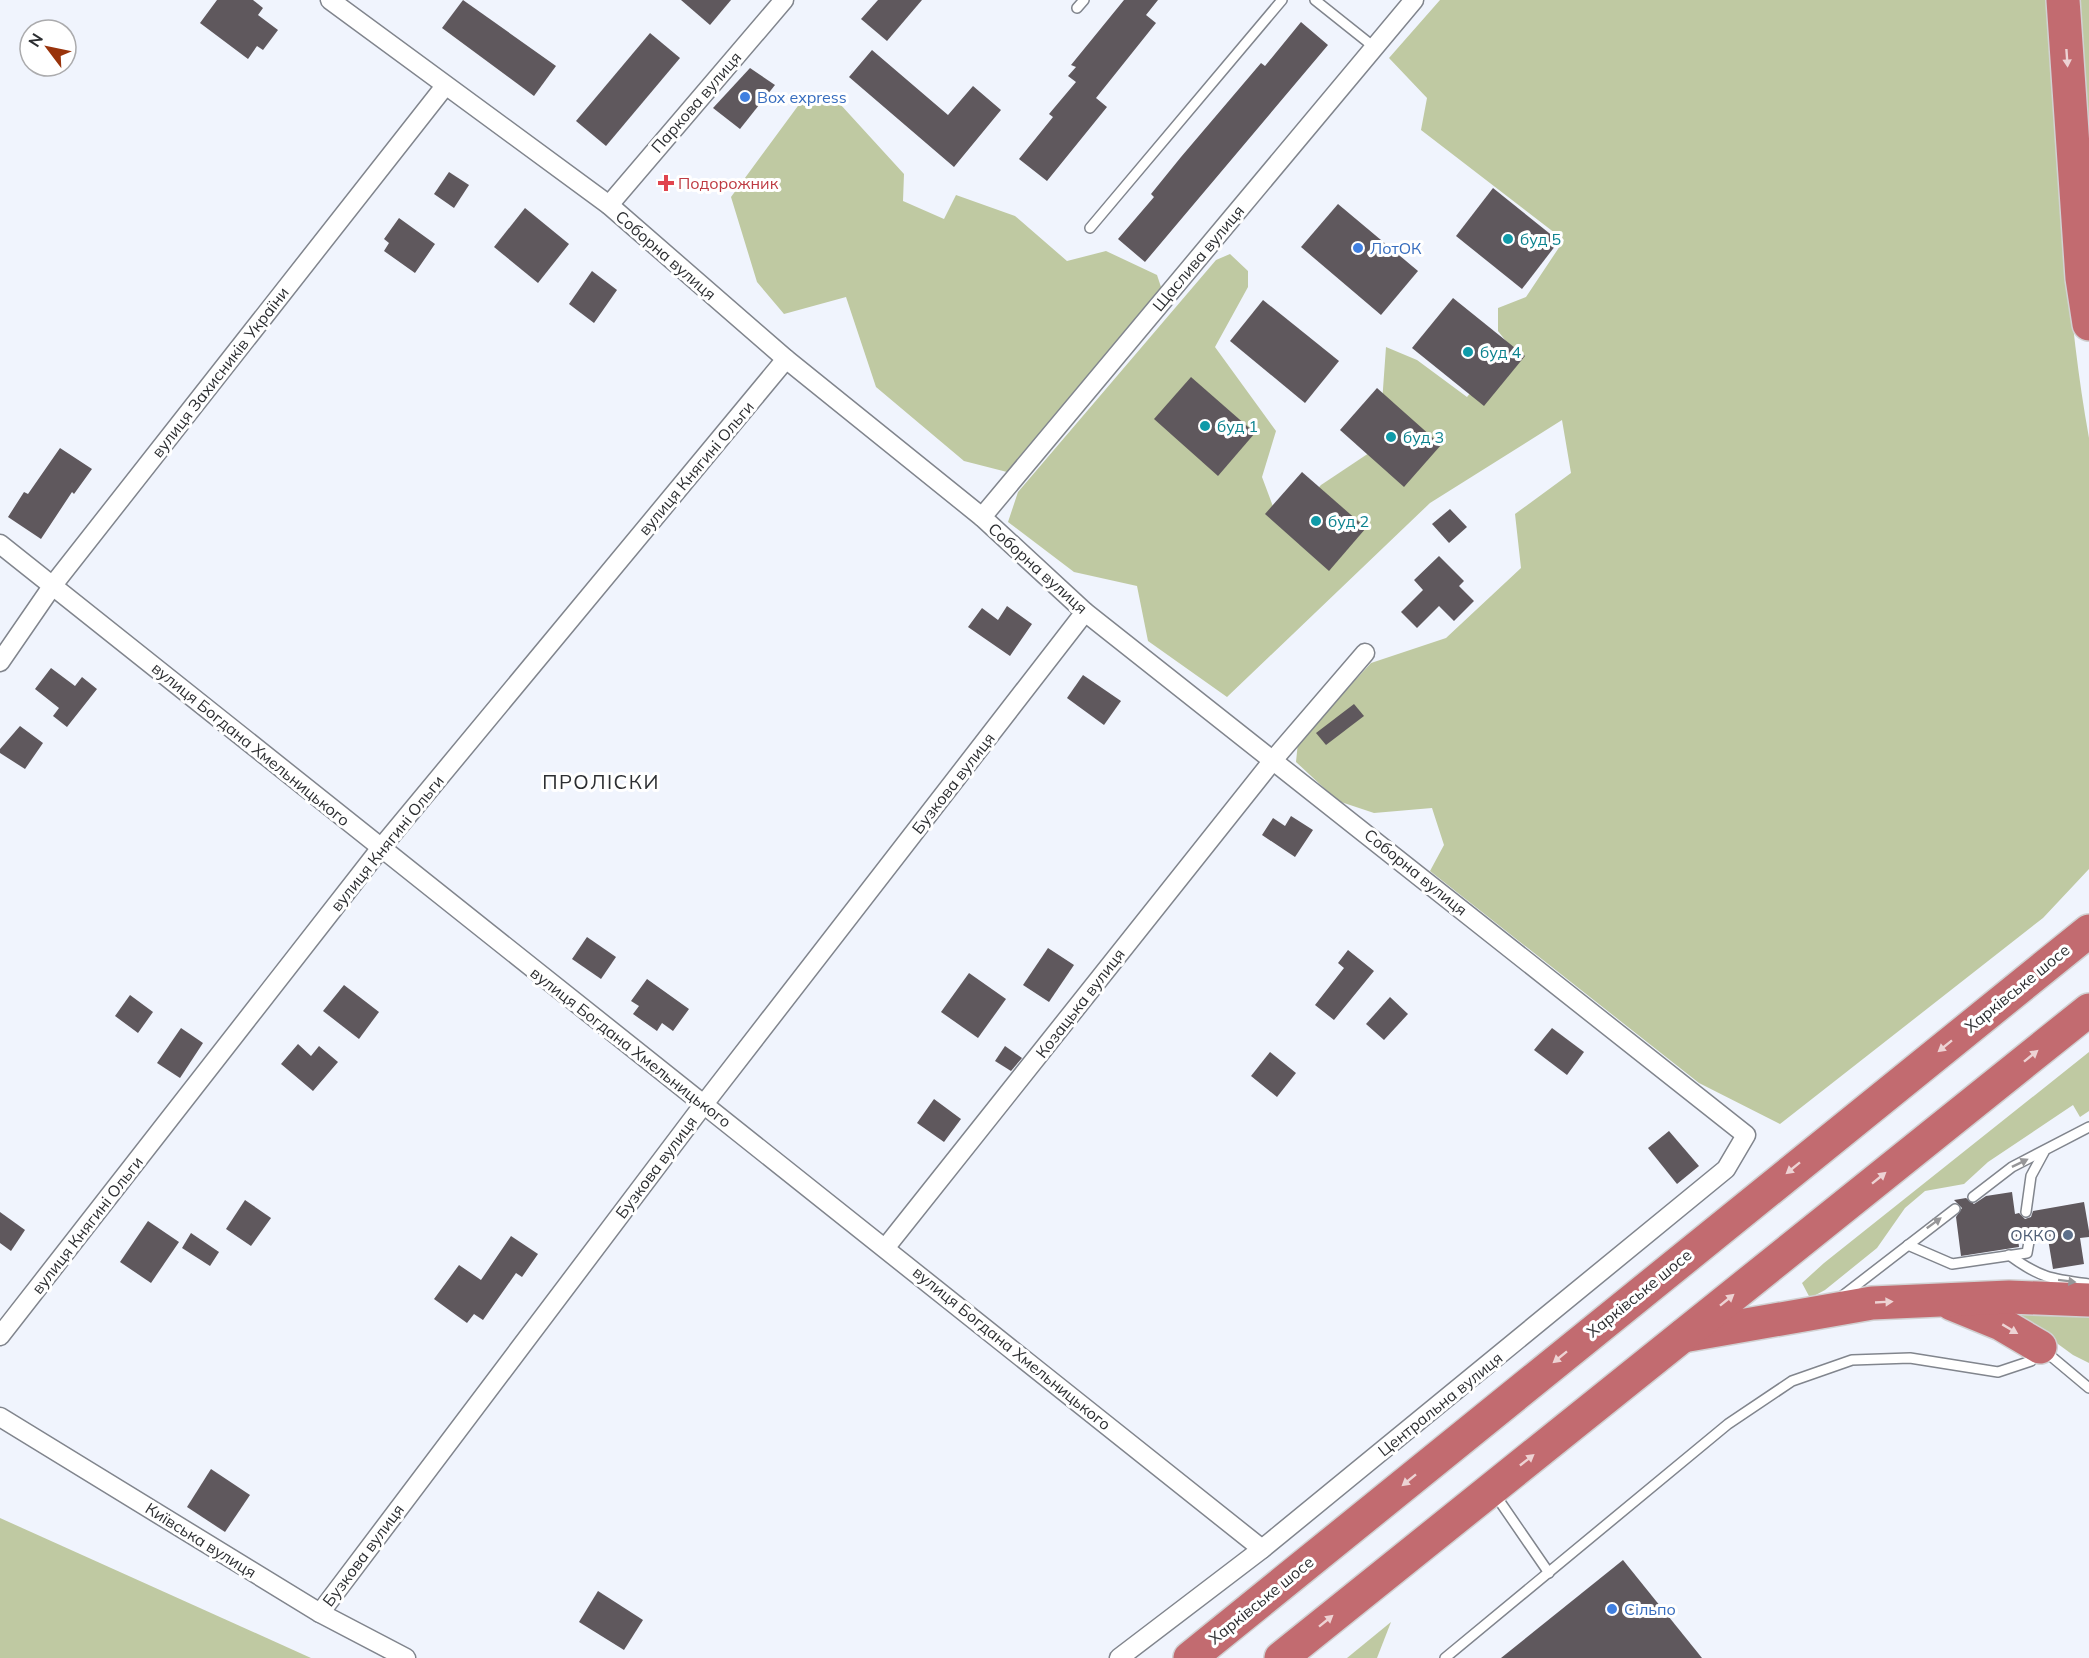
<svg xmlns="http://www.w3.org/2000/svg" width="2089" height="1658" viewBox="0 0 2089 1658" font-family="Mulish,sans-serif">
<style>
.green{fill:#bfc9a2}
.building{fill:#5f585d}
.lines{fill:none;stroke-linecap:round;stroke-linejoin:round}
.service-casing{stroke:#81858d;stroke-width:12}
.minor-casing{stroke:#81858d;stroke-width:21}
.motorway-casing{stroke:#d1d1d2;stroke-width:36}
.service{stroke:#fff;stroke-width:9}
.minor{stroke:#fff;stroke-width:18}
.motorway{stroke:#c26b70;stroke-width:33}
.oneway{fill:#edd3d4}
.oneway2{fill:#969698}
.shop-dot{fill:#3f7fe0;stroke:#fff;stroke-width:2}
.health-dot{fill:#e0444e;stroke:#fff;stroke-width:2}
.culture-dot{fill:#0f9aa8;stroke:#fff;stroke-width:2}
.service-dot{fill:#5c6f8a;stroke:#fff;stroke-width:2}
.labels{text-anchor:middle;stroke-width:6;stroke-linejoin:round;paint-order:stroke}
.shop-label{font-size:16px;fill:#366cbe;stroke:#fff;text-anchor:start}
.street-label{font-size:16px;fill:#2c2e31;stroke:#fff}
.health-label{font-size:16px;fill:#be3a42;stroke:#fff;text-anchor:start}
.culture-label{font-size:16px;fill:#0d838f;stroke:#fff;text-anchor:start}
.service-label{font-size:16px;fill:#4e5e75;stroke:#fff;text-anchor:end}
.quarter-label{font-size:20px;letter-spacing:1.5px;fill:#2c2e31;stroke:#fff}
</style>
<rect width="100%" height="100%" fill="#f0f4fd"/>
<g class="green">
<path d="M 1440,0 L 2053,0 C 2060,146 2063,293 2089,438 L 2089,869 L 2043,918 L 1780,1124 L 1699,1083 L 1430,871 L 1444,845 L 1432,808 L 1374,813 L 1338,801 L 1296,762 L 1298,742 L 1371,663 L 1446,638 L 1521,568 L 1515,514 L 1571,473 L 1562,420 L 1430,503 L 1227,697 L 1148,641 L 1137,586 L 1074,572 L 1008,522 L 1018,492 L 1216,260 L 1230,254 L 1248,271 L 1248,287 L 1215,347 L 1276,431 L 1262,477 L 1281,528 L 1321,485 L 1402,431 L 1382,403 L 1386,347 L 1417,360 L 1467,397 L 1509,345 L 1498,331 L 1498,308 L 1526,297 L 1564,240 L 1421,130 L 1427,98 L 1389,58 Z"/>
<polygon points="2073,0 2089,0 2089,244"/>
<polygon points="806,95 840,104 904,174 903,201 944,219 956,195 1015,216 1067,261 1106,251 1157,275 1163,293 1007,472 964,461 876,387 846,297 784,314 757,282 731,197"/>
<polygon points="2089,1052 2089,1111 2080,1117 2073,1105 1988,1162 1964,1184 1925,1191 1905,1208 1877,1248 1825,1290 1810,1298 1802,1283 1824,1263"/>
<polygon points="2019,1312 2089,1317 2089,1363 2073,1355 2024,1319"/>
<polygon points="0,1518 311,1658 0,1658"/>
<polygon points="1391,1622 1377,1658 1347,1658"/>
</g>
<g class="building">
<polygon points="217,0 253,0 263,8 258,15 278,30 263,50 257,46 248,59 200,23"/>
<polygon points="463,0 556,66 534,96 442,28"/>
<polygon points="681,0 731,0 710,25"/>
<polygon points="878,0 922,0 887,41 861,19"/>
<polygon points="1124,0 1158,0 1146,15 1156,23 1096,98 1107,107 1047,181 1019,159 1053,117 1049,114 1076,82 1068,76 1076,67 1071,65"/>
<polygon points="1301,22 1328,45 1145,262 1118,239 1154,197 1151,194 1181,157 1261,63 1265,66"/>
<polygon points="650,33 680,58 606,146 576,121"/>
<polygon points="872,50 948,115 973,86 1001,110 954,167 849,77"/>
<polygon points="750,68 775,85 740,129 713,108"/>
<polygon points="449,172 469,185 454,208 434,194"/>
<polygon points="1493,188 1559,241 1522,289 1456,236"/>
<polygon points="1338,204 1418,271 1381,315 1301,247"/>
<polygon points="525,208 569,244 538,283 494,247"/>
<polygon points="399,218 435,244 415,273 384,251 389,243 384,239"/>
<polygon points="592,271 617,290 594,323 569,304"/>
<polygon points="1453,298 1525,356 1484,406 1412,348"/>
<polygon points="1263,300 1339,361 1305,403 1230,341"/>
<polygon points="1191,377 1255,433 1218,476 1154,419"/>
<polygon points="1377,388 1441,445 1404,487 1340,430"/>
<polygon points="60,448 92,469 74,494 72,492 41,539 8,517 24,492 28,494"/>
<polygon points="1302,472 1366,528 1329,571 1265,514"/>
<polygon points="1450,509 1467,527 1449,543 1432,524"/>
<polygon points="1439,556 1464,581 1459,586 1474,601 1454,621 1439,606 1417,628 1401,612 1423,590 1414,580"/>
<polygon points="1007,606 1032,624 1010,656 968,627 982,608 998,620"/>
<polygon points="51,668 75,686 82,677 97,689 67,727 53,716 59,708 35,689"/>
<polygon points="1083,675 1121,701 1104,725 1067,698"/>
<polygon points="1354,704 1364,716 1326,745 1316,733"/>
<polygon points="20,726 43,743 25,769 0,753 0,749"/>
<polygon points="1291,816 1313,830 1295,857 1262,835 1273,818 1285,826"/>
<polygon points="587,937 616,957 601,979 572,959"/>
<polygon points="1048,948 1074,965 1049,1002 1023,985"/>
<polygon points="1348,950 1374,971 1334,1020 1315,1005 1344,968 1338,963"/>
<polygon points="969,973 1006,999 978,1038 941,1012"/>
<polygon points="647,979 689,1009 673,1031 662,1023 657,1031 633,1014 639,1006 631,1001"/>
<polygon points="344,985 379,1012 359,1039 323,1011"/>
<polygon points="130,995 153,1012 138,1033 115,1016"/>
<polygon points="1390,997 1408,1014 1384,1040 1366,1024"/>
<polygon points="181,1028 203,1043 180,1078 157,1063"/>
<polygon points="1552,1028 1584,1052 1567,1075 1534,1050"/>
<polygon points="298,1044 311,1056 319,1046 338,1062 313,1091 281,1064"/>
<polygon points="1005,1046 1022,1058 1011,1071 995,1061"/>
<polygon points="1270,1052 1296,1073 1277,1097 1251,1076"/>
<polygon points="934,1099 961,1119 944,1142 917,1123"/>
<polygon points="1669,1131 1699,1166 1677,1184 1648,1148"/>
<polygon points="2012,1192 2015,1214 2019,1213 2025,1219 2031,1217 2033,1211 2084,1202 2089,1231 2089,1237 2080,1238 2084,1264 2053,1269 2047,1233 2037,1235 2031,1229 2018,1238 2019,1247 1961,1256 1956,1217 1962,1208 1954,1200 1966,1198 1974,1204 1986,1196"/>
<polygon points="245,1200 271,1218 251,1246 226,1229"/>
<polygon points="0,1212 25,1230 11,1251 0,1243"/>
<polygon points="148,1221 179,1242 151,1283 120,1262"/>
<polygon points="191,1233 219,1252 210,1266 182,1248"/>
<polygon points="511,1236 538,1254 522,1277 516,1273 483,1320 474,1314 467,1323 434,1299 459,1265 481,1280"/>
<polygon points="211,1469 250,1495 225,1532 187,1507"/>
<polygon points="1623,1560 1702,1658 1501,1658"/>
<polygon points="598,1591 643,1620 624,1650 579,1622"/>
</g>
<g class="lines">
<g class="service-casing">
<g id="service">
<polyline points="1315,0 1374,47"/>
<polyline points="1077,8 1084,0"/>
<polyline points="1090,228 1282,0"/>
<polyline points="1973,1197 2012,1167 2089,1127"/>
<polyline points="2026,1212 2031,1176 2044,1152"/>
<polyline points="1908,1245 1952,1264 2027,1253 2030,1236"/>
<path d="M 2009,1255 C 2040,1278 2052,1279 2089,1284"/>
<polyline points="1841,1297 1955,1209"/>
<polyline points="1494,1493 1549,1573"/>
<polyline points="1445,1658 1728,1424 1792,1381 1852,1360 1910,1358 1998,1372 2031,1361 2040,1347 2089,1388"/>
</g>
</g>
<g class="minor-casing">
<g id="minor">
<polyline points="330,0 609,205 786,359 982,517 1085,612 1746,1135 1726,1169 1262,1549 1119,1658"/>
<polyline points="609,205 784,0"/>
<polyline points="982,517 1414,0"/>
<polyline points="0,544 1262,1549"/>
<polyline points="0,662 53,585 445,86"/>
<polyline points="886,1247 1274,759 1365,653"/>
<polyline points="0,1336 380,849 786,359"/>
<polyline points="0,1417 320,1613 406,1658"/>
<polyline points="320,1613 704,1104 1085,612"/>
</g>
</g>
<g class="motorway-casing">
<g id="motorway">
<polyline points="2063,0 2082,278 2089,324"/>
<polyline points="1952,1304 2001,1324 2040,1347"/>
<polyline points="1683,1336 1872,1303 2009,1297 2089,1300"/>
<polyline points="1190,1658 2089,931"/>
<polyline points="1281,1658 2089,1010"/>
</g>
</g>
<use href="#service" class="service"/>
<use href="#minor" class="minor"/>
<use href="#motorway" class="motorway"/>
</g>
<defs><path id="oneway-solid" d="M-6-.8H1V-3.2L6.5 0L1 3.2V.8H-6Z" transform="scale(1.5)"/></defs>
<g class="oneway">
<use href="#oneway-solid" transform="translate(2067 58) rotate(86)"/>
<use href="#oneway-solid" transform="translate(1945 1046) rotate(141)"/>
<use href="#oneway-solid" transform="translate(2031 1056) rotate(-39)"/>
<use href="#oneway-solid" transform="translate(1793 1168) rotate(141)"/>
<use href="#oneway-solid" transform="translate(1879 1178) rotate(-39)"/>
<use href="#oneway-solid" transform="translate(1727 1300) rotate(-39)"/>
<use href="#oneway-solid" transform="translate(1884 1302) rotate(-3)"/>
<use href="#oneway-solid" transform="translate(2010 1329) rotate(31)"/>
<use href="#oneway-solid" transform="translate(1560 1357) rotate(141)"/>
<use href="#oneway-solid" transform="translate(1527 1460) rotate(-38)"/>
<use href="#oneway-solid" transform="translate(1409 1480) rotate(141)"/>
<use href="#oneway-solid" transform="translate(1326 1621) rotate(-39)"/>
</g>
<g class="oneway2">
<use href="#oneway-solid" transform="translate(2020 1163) rotate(-26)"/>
<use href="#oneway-solid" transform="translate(1934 1223) rotate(-36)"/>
<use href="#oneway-solid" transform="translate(2067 1281) rotate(7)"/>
</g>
<g class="shop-dot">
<circle cx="745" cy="97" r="6"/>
<circle cx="1358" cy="248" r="6"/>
<circle cx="1612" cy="1609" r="6"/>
</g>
<path class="health-dot" d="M663 174h6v6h6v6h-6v6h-6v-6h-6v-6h6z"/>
<g class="culture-dot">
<circle cx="1508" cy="239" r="6"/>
<circle cx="1468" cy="352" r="6"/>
<circle cx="1205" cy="426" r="6"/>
<circle cx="1391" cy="437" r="6"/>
<circle cx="1316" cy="521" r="6"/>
</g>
<circle class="service-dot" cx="2068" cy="1235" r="6"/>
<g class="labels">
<g class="shop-label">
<text x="757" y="103">Box express</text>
<text x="1370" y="254">ЛотОК</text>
<text x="1624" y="1615">Сільпо</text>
</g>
<g class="street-label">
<text transform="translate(696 102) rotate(-49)" y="6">Паркова вулиця</text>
<text transform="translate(666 255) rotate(41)" y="6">Соборна вулиця</text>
<text transform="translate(1198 258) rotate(-50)" y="6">Щаслива вулиця</text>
<text transform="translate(220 372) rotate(-52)" y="6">вулиця Захисників України</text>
<text transform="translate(696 468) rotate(-50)" y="6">вулиця Княгині Ольги</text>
<text transform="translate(1038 568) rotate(42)" y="6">Соборна вулиця</text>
<text transform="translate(251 744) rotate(39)" y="6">вулиця Богдана Хмельницького</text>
<text transform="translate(953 783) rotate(-52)" y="6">Бузкова вулиця</text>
<text transform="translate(387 843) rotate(-51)" y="6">вулиця Княгині Ольги</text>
<text transform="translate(1416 872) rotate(39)" y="6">Соборна вулиця</text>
<text transform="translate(2017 988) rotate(-39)" y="6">Харківське шосе</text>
<text transform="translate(1080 1003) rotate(-52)" y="6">Козацька вулиця</text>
<text transform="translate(631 1047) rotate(38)" y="6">вулиця Богдана Хмельницького</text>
<text transform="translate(656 1167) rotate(-53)" y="6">Бузкова вулиця</text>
<text transform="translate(87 1225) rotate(-52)" y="6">вулиця Княгині Ольги</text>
<text transform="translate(1639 1293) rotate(-39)" y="6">Харківське шосе</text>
<text transform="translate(1012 1348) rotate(39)" y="6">вулиця Богдана Хмельницького</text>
<text transform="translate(1440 1404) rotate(-39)" y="6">Центральна вулиця</text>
<text transform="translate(201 1540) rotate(32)" y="6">Київська вулиця</text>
<text transform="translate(363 1555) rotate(-53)" y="6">Бузкова вулиця</text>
<text transform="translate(1261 1600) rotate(-39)" y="6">Харківське шосе</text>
</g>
<g class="health-label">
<text x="678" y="189">Подорожник</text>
</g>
<g class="culture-label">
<text x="1520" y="245">буд 5</text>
<text x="1480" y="358">буд 4</text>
<text x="1217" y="432">буд 1</text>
<text x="1403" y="443">буд 3</text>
<text x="1328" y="527">буд 2</text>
</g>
<g class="service-label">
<text x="2056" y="1241">ОККО</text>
</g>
<g class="quarter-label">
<text x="601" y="789">ПРОЛІСКИ</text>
</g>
</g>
<g transform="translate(48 48) rotate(302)"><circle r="28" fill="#ffffff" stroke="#ababad" stroke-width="1.5"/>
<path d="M0-4.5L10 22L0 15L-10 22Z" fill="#99330b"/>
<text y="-9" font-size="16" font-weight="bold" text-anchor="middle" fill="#2c2e31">N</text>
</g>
</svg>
